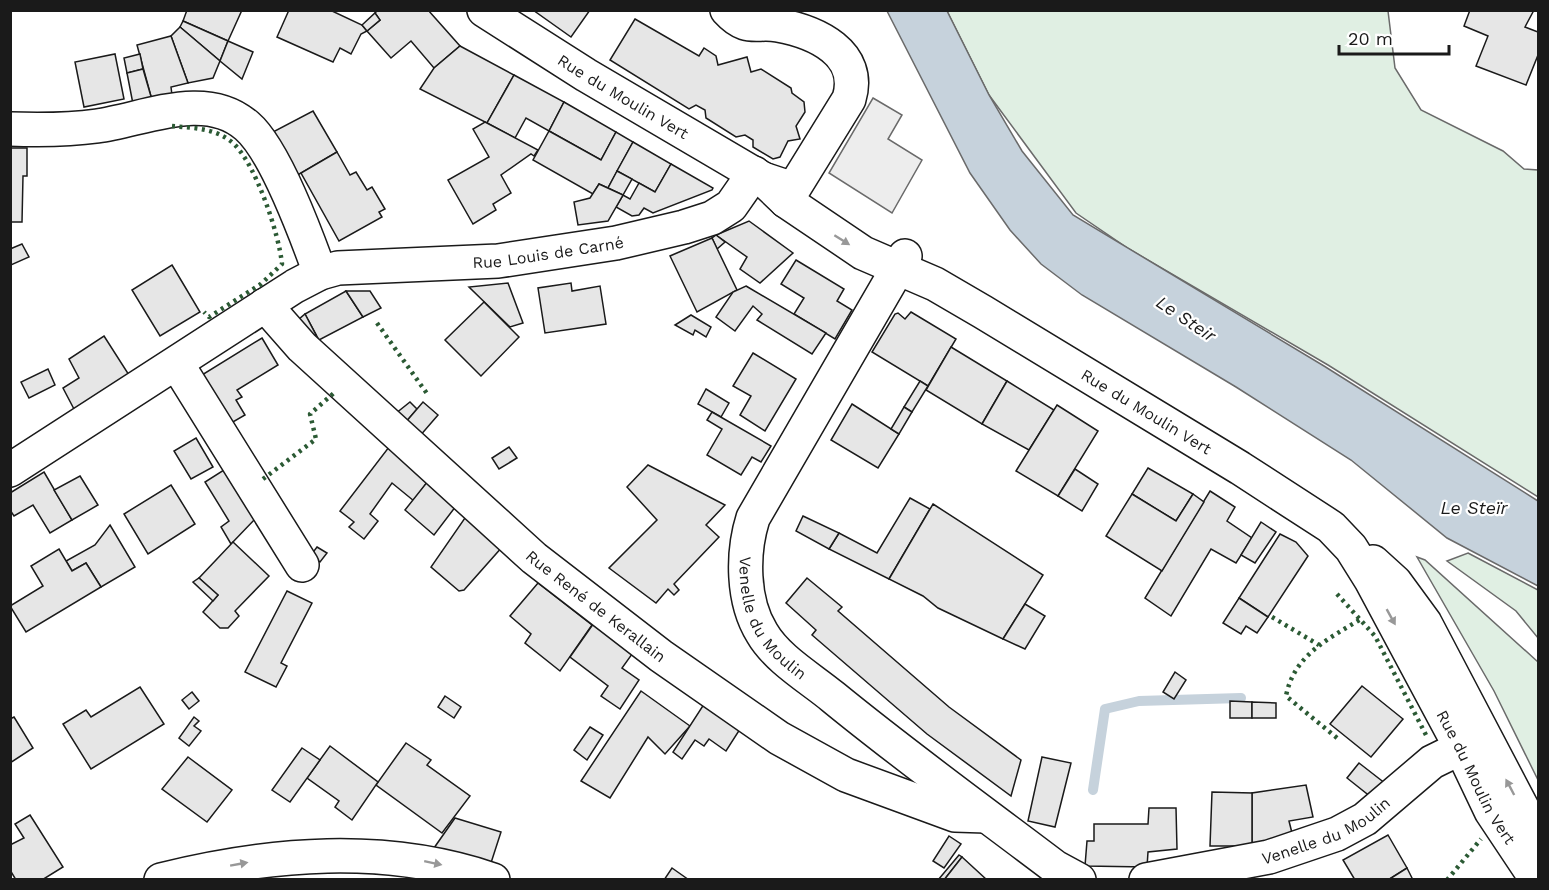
<svg xmlns="http://www.w3.org/2000/svg" width="1549" height="890" viewBox="0 0 1549 890" font-family="'Work Sans',sans-serif">
<style>
.green{fill:#e0efe3;stroke:#6a6a6a;stroke-width:1.5}
.parking{fill:#ededed;stroke:#6a6a6a;stroke-width:1.5}
.water{fill:#c6d2dc;stroke:#6a6a6a;stroke-width:1.5}
.lines{fill:none;stroke-linecap:round;stroke-linejoin:round}
.stream{stroke:#c6d2dc;stroke-width:10}
.building{fill:#e6e6e6;stroke:#1a1a1a;stroke-width:1.5}
.minor-casing{stroke:#1a1a1a;stroke-width:36}
.major-casing{stroke:#1a1a1a;stroke-width:36}
.minor{stroke:#fff;stroke-width:33}
.major{stroke:#fff;stroke-width:33}
.hedge{stroke:#2b5a34;stroke-width:4.5;stroke-dasharray:3 4.5;stroke-linecap:butt}
.oneway{fill:#989898}
.labels{text-anchor:middle;stroke-width:4.5;stroke-linejoin:round;paint-order:stroke}
.street-label{font-size:16px;fill:#1a1a1a;stroke:#fff}
.water-label{font-size:18px;font-style:italic;fill:#1a1a1a;stroke:#fff}
</style>
<rect width="100%" height="100%" fill="#fff"/>
<g class="green">
<polygon points="947,11 1388,11 1395,68 1421,110 1503,151 1524,169 1538,170 1538,497 1328,365 1129,249 1076,213 989,95"/>
<polygon points="1468,553 1538,590 1538,638 1516,611 1447,561"/>
<polygon points="1417,557 1425,560 1538,662 1538,780 1494,691"/>
</g>
<polygon class="parking" points="873,98 902,115 888,139 922,160 892,213 829,173"/>
<polygon class="water" points="887,11 947,11 989,95 1022,151 1073,215 1324,366 1538,501 1538,586 1447,538 1351,460 1236,387 1082,295 1041,264 1010,230 970,173"/>
<g class="lines">
<polyline class="stream" points="1093,790 1105,709 1139,701 1241,698"/>
</g>
<g class="building">
<polygon points="187,10 242,10 228,41 183,21"/>
<polygon points="289,10 330,10 362,25 367,31 361,34 351,54 340,48 333,62 277,37"/>
<polygon points="378,10 428,10 460,46 434,68 411,41 391,58 367,31 380,20 375,13"/>
<polygon points="533,10 590,10 571,37"/>
<polygon points="1470,10 1534,10 1525,27 1538,32 1538,55 1526,85 1476,66 1488,36 1464,26"/>
<polygon points="375,13 380,20 367,31 362,25"/>
<polygon points="635,19 699,56 704,48 716,56 718,65 747,57 751,72 761,69 791,88 792,93 804,102 805,112 796,126 800,139 788,141 780,157 773,159 753,147 753,140 745,135 736,137 706,118 705,110 696,105 689,109 610,60"/>
<polygon points="183,21 228,41 220,61 180,27"/>
<polygon points="180,27 220,61 213,78 188,83 171,36"/>
<polygon points="171,36 188,83 171,87 172,95 152,100 137,45"/>
<polygon points="228,41 253,52 242,79 220,61"/>
<polygon points="460,46 514,75 487,123 420,89 434,68"/>
<polygon points="115,54 124,99 84,107 75,62"/>
<polygon points="140,54 143,69 127,73 124,58"/>
<polygon points="143,69 152,100 133,104 127,73"/>
<polygon points="514,75 564,102 549,131 526,118 515,138 487,123"/>
<polygon points="564,102 616,132 601,160 549,131"/>
<polygon points="313,111 337,152 296,176 271,133"/>
<polygon points="485,122 538,150 534,156 531,154 501,175 511,193 493,204 496,210 473,224 448,180 489,157 473,129"/>
<polygon points="549,131 601,160 616,132 633,142 608,188 599,184 593,194 533,160"/>
<polygon points="633,142 671,164 655,192 617,171"/>
<polygon points="10,148 27,148 27,176 23,176 22,222 10,222"/>
<polygon points="337,152 350,175 356,172 367,190 372,187 385,209 379,212 382,217 339,241 301,173"/>
<polygon points="671,164 713,188 712,190 653,213 644,208 639,215 632,216 616,207 623,195 630,199 639,183 655,192"/>
<polygon points="617,171 632,179 623,195 608,188"/>
<polygon points="599,184 623,195 608,221 578,225 574,202 590,198"/>
<polygon points="749,221 793,253 760,283 740,269 747,257 716,235"/>
<polygon points="716,235 725,242 717,249 712,238"/>
<polygon points="712,238 737,290 697,312 670,256"/>
<polygon points="22,244 29,257 11,265 10,249"/>
<polygon points="796,260 844,289 837,301 852,310 835,339 794,314 804,298 781,284"/>
<polygon points="172,265 200,312 160,336 132,290"/>
<polygon points="508,283 523,323 510,327 469,287"/>
<polygon points="571,283 572,291 600,286 606,324 545,333 538,288"/>
<polygon points="746,286 826,333 812,354 757,320 762,314 753,306 735,331 716,317 733,292"/>
<polygon points="346,291 363,317 319,340 305,314"/>
<polygon points="346,291 370,291 381,308 363,317"/>
<polygon points="484,302 519,337 481,376 445,340"/>
<polygon points="911,312 956,339 928,386 872,352 895,314 898,313 905,319"/>
<polygon points="305,314 316,335 310,338 298,320"/>
<polygon points="691,315 711,327 706,337 695,330 693,335 675,325"/>
<polygon points="104,336 129,375 75,411 63,388 79,378 69,359"/>
<polygon points="262,338 278,365 237,390 242,397 236,400 245,415 226,426 197,378"/>
<polygon points="951,347 1007,381 982,424 926,390"/>
<polygon points="753,353 796,379 765,431 740,415 751,396 733,386"/>
<polygon points="48,369 55,385 29,398 21,382"/>
<polygon points="920,381 928,386 912,412 904,407"/>
<polygon points="1007,381 1054,410 1029,450 982,424"/>
<polygon points="706,389 729,403 721,417 698,404"/>
<polygon points="410,402 417,409 405,423 395,414"/>
<polygon points="423,402 438,415 419,437 405,423"/>
<polygon points="852,404 899,434 878,468 831,440"/>
<polygon points="1057,405 1098,431 1058,496 1016,471"/>
<polygon points="904,407 912,412 899,434 891,429"/>
<polygon points="712,412 771,446 761,462 752,457 741,475 707,455 722,429 707,420"/>
<polygon points="196,438 213,467 191,479 174,451"/>
<polygon points="389,447 428,481 414,501 392,483 370,514 378,521 364,539 349,527 354,522 340,511"/>
<polygon points="509,447 517,458 499,469 492,458"/>
<polygon points="648,465 725,505 706,525 719,537 674,584 679,590 674,595 668,589 656,603 609,568 657,520 627,487"/>
<polygon points="227,468 256,518 231,544 221,527 229,521 205,482"/>
<polygon points="1148,468 1193,494 1176,521 1132,494"/>
<polygon points="1075,469 1098,484 1082,511 1058,496"/>
<polygon points="44,472 72,520 50,533 33,505 14,516 10,510 10,493"/>
<polygon points="80,476 98,505 72,520 54,490"/>
<polygon points="428,481 456,506 434,535 405,510"/>
<polygon points="171,485 195,524 148,554 124,514"/>
<polygon points="1210,491 1235,507 1227,521 1252,538 1236,563 1211,549 1171,616 1145,598"/>
<polygon points="1132,494 1176,521 1193,494 1204,502 1162,571 1106,536"/>
<polygon points="910,498 930,509 889,579 829,549 839,533 877,553"/>
<polygon points="933,504 1043,575 1003,639 938,608 923,596 889,579"/>
<polygon points="467,515 503,546 464,590 459,591 431,567"/>
<polygon points="803,516 839,533 829,549 796,531"/>
<polygon points="1261,522 1276,532 1255,563 1241,555"/>
<polygon points="110,525 135,567 101,587 86,563 72,571 66,561 95,545"/>
<polygon points="1280,534 1296,542 1308,556 1268,617 1239,598"/>
<polygon points="233,542 269,576 235,611 239,616 228,628 220,628 203,612 218,595 199,578"/>
<polygon points="317,547 327,553 320,562 311,555"/>
<polygon points="59,549 72,571 86,563 101,587 26,632 10,606 43,586 31,566"/>
<polygon points="199,578 218,595 213,601 193,582"/>
<polygon points="807,578 842,607 838,611 949,707 1021,760 1011,796 927,734 812,635 816,630 786,603"/>
<polygon points="538,583 592,625 560,671 525,643 531,634 510,616"/>
<polygon points="287,591 312,603 281,663 287,666 276,687 245,672"/>
<polygon points="1239,598 1268,617 1257,633 1246,626 1241,634 1223,623"/>
<polygon points="1025,604 1045,616 1025,649 1003,639"/>
<polygon points="596,620 635,650 622,668 639,680 620,709 601,696 608,686 570,657"/>
<polygon points="1175,672 1186,680 1174,699 1163,692"/>
<polygon points="1362,686 1403,719 1371,757 1330,724"/>
<polygon points="140,687 164,724 91,769 63,724 86,710 91,717"/>
<polygon points="641,691 690,726 665,754 648,737 610,798 581,781"/>
<polygon points="192,692 199,701 189,709 182,700"/>
<polygon points="445,696 461,707 454,718 438,707"/>
<polygon points="706,701 742,726 726,751 709,739 704,746 695,740 682,759 673,752"/>
<polygon points="1230,701 1252,702 1252,718 1230,718"/>
<polygon points="1252,702 1276,703 1276,718 1252,718"/>
<polygon points="14,717 33,748 10,763 10,719"/>
<polygon points="194,717 199,721 194,726 201,731 189,746 179,738"/>
<polygon points="590,727 603,735 587,760 574,750"/>
<polygon points="406,743 431,760 427,765 470,796 442,833 376,785"/>
<polygon points="330,746 378,782 352,820 335,807 339,801 307,778"/>
<polygon points="302,748 320,760 290,802 272,790"/>
<polygon points="188,757 232,790 207,822 162,789"/>
<polygon points="1042,757 1071,763 1055,827 1028,821"/>
<polygon points="1359,763 1386,784 1371,797 1347,778"/>
<polygon points="1306,785 1313,817 1289,821 1293,837 1252,846 1252,793"/>
<polygon points="1212,792 1252,793 1252,846 1210,846"/>
<polygon points="1149,808 1176,808 1177,849 1148,852 1147,867 1085,866 1087,841 1094,841 1094,824 1148,824"/>
<polygon points="30,815 63,867 42,880 16,880 10,870 10,845 24,838 15,824"/>
<polygon points="455,818 501,832 489,869 434,848"/>
<polygon points="1388,835 1407,868 1388,880 1355,880 1343,860"/>
<polygon points="949,836 961,844 944,868 933,861"/>
<polygon points="959,855 962,857 944,880 938,880"/>
<polygon points="962,857 987,880 944,880"/>
<polygon points="672,868 689,880 664,880"/>
<polygon points="1407,868 1413,880 1388,880"/>
</g>
<g class="lines">
<g class="minor-casing">
<g id="minor">
<path d="M 727,10 C 747,32 756,21 778,25 C 816,32 863,53 849,99 L 786,201"/>
<path d="M 10,129 C 39,130 68,130 97,126 C 143,120 205,89 247,126 C 275,150 307,237 320,273"/>
<path id="s1" d="M 905,256 L 753,518 C 742,553 742,601 762,633 C 777,659 810,678 833,697 C 905,756 981,811 1055,867 L 1079,880"/>
<path id="s2" d="M 265,305 L 302,347 L 534,558 L 661,656 L 779,738 L 846,775 L 955,815 L 986,816"/>
<polyline points="177,364 302,565"/>
<path id="s3" d="M 10,470 L 295,286 L 320,273 L 338,268 L 498,261 L 616,243 L 684,227 L 712,218 L 731,206 L 754,173"/>
<path d="M 161,880 C 270,853 385,843 493,880"/>
<path id="s4" d="M 1146,880 L 1269,857 L 1337,834 L 1365,819 L 1432,762 L 1483,737"/>
</g>
</g>
<g class="major-casing">
<g id="major">
<path id="s5" d="M 484,10 L 586,75 L 763,179 L 784,186"/>
<path id="s6" d="M 763,179 L 786,201 L 863,253 L 935,284 L 983,312 L 1240,468 L 1331,527 L 1351,548 L 1371,580 L 1461,748 L 1491,811 L 1537,880"/>
<polyline points="1373,562 1395,582 1425,623 1538,838"/>
</g>
</g>
<use href="#minor" class="minor"/>
<use href="#major" class="major"/>
<g class="hedge">
<path d="M 172,126 C 193,128 217,128 234,144 C 256,165 279,234 282,264 L 261,284 L 209,317 L 204,312"/>
<polyline points="377,323 428,395"/>
<polyline points="263,479 316,439 310,414 335,392"/>
<polyline points="1337,594 1375,636 1427,737"/>
<polyline points="1272,617 1319,645"/>
<path d="M 1337,738 L 1286,696 C 1294,655 1328,639 1361,619"/>
<polyline points="1447,880 1481,839"/>
</g>
</g>
<defs><path id="oneway-solid" d="M-6-.8H1V-3.2L6.5 0L1 3.2V.8H-6Z" transform="scale(1.5)"/></defs>
<g class="oneway">
<use href="#oneway-solid" transform="translate(842 240) rotate(32)"/>
<use href="#oneway-solid" transform="translate(1391 617) rotate(61)"/>
<use href="#oneway-solid" transform="translate(1510 787) rotate(-118)"/>
<use href="#oneway-solid" transform="translate(433 863) rotate(12)"/>
<use href="#oneway-solid" transform="translate(239 864) rotate(-10)"/>
</g>
<g class="labels">
<g class="street-label">
<text dy="6" stroke="none"><textPath href="#s5" startOffset="164">Rue du Moulin Vert</textPath></text>
<text dy="6" stroke="none"><textPath href="#s3" startOffset="597">Rue Louis de Carné</textPath></text>
<text dy="6" stroke="none"><textPath href="#s6" startOffset="450">Rue du Moulin Vert</textPath></text>
<text dy="6" stroke="none"><textPath href="#s2" startOffset="448">Rue René de Kerallain</textPath></text>
<text dy="6" stroke="none"><textPath href="#s1" startOffset="412">Venelle du Moulin</textPath></text>
<text dy="6" stroke="none"><textPath href="#s6" startOffset="958">Rue du Moulin Vert</textPath></text>
<text dy="6" stroke="none"><textPath href="#s4" startOffset="188">Venelle du Moulin</textPath></text>
</g>
<g class="water-label">
<text transform="translate(1186 319) rotate(34)" y="6">Le Steir</text>
<text x="1474" y="514">Le Steïr</text>
</g>
</g>
<rect width="1549" height="890" fill="none" stroke="#1a1a1a" stroke-width="24"/>
<path d="M1339 45v9h110v-9" fill="none" stroke="#1a1a1a" stroke-width="3"/>
<text x="1348" y="45" font-size="18" fill="#1a1a1a" stroke="#ffffff" stroke-width="4.5" paint-order="stroke">20 m</text>
</svg>
